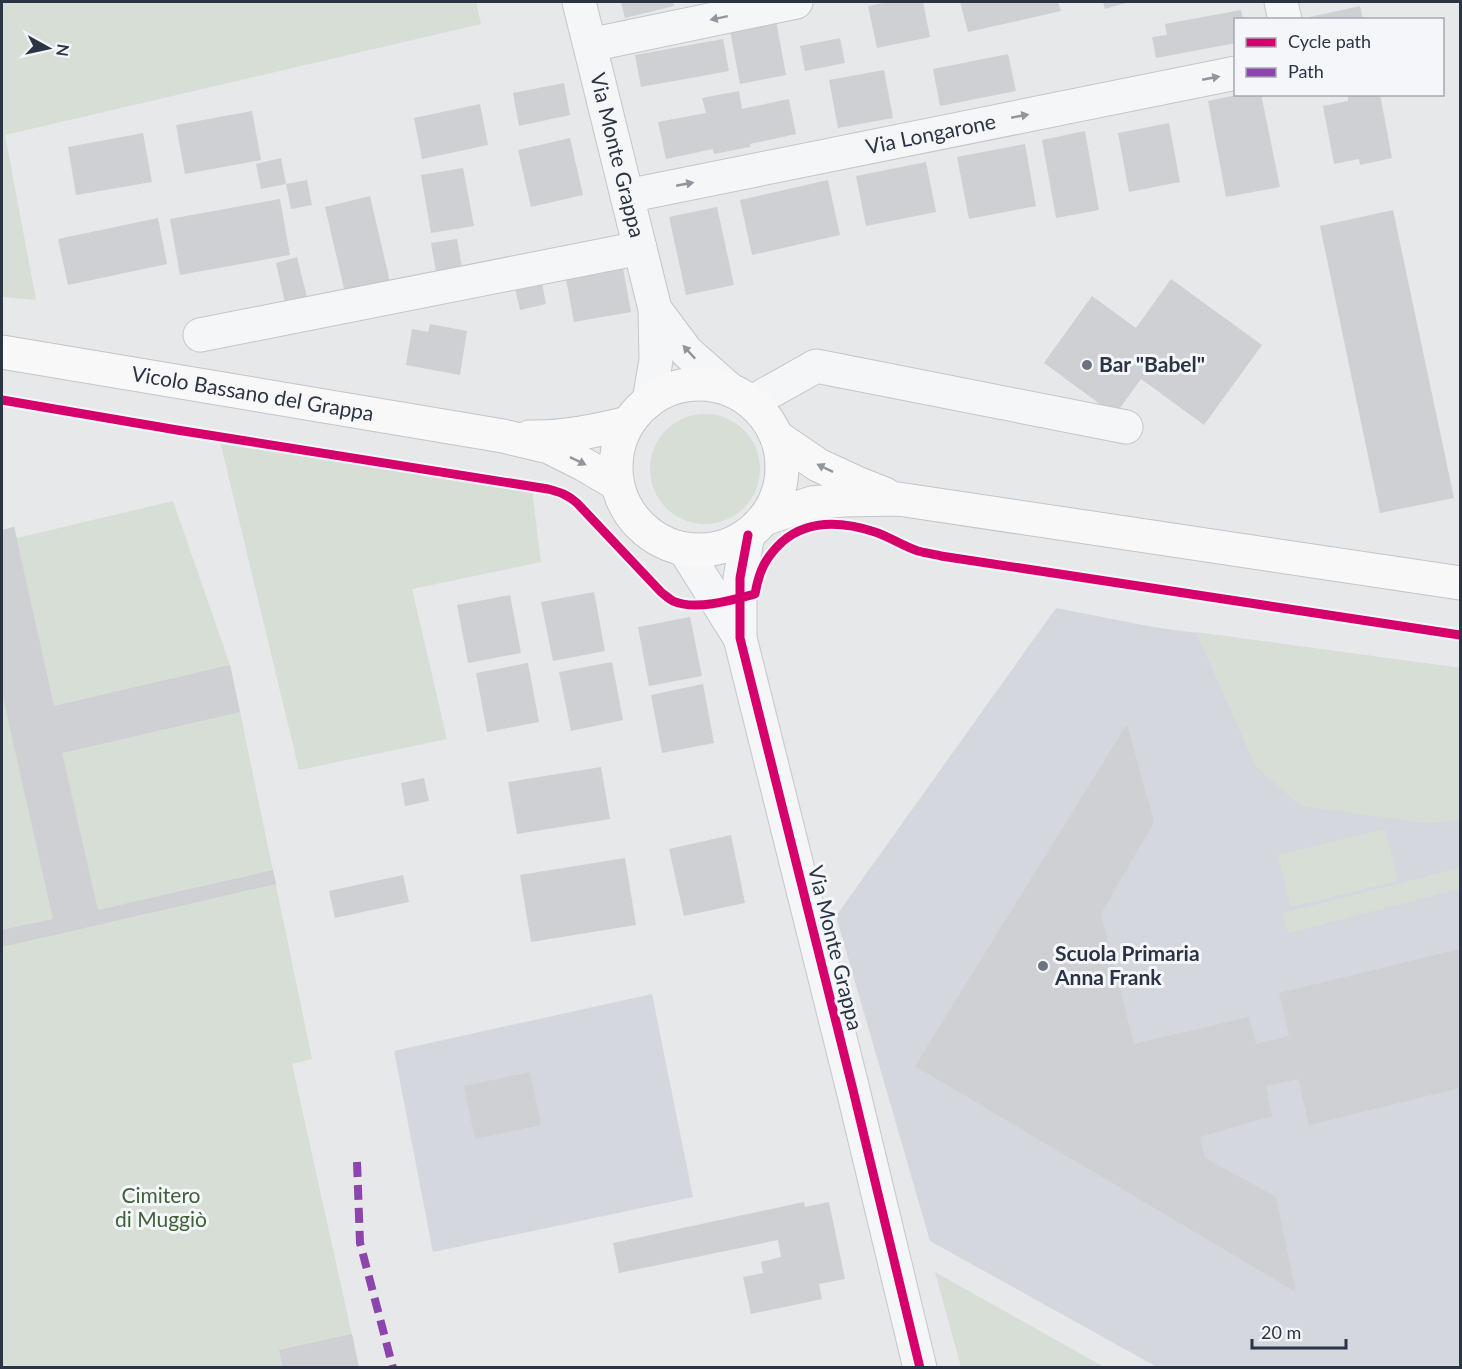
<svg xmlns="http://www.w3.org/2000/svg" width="1462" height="1369" viewBox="0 0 1462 1369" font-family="Lato,sans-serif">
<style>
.built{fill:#d4d7dd}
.green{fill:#d6ded6}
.building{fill:#ced0d3}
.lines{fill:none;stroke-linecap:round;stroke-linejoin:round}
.minor-casing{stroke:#c4c6c8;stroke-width:35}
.major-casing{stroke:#c2c5c8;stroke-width:35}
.minor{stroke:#f5f6f7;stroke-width:33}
.major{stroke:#f8f8f8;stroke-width:33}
.quiet{stroke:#8e44ad;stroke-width:8;stroke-dasharray:15 8;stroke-linecap:butt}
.cycleway-casing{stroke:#f4f6f9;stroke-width:13}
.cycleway{stroke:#d6006c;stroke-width:9}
.oneway{fill:#90959e}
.oneway2{fill:#92969e}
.poi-dot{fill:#6c737f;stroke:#f4f6f9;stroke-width:2}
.labels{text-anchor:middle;stroke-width:6;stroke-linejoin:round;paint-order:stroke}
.street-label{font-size:21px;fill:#2b3445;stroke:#f4f6f9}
.poi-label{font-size:21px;font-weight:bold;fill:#2b3445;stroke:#f4f6f9;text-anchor:start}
.park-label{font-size:21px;fill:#3f6138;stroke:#f4f6f9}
</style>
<rect width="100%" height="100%" fill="#e6e8ea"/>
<g class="built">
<polygon points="1056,608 1153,627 1460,668 1460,1367 1157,1367 930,1241 836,916"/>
<polygon points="652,994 693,1197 433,1252 394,1051"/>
</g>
<g class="green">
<polygon points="2,2 476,2 481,24 5,135 36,300 2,297"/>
<circle cx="705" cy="469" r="55"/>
<polygon points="220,441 532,490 541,562 412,589 447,739 299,770"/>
<polygon points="173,501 230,665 240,712 312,1059 292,1064 359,1367 2,1367 2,530 14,527 17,538"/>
<polygon points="1196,632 1460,668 1460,820 1426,823 1301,806 1256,767"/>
<polygon points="1385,829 1398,881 1291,907 1278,855"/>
<polygon points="1460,868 1460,889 1288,933 1283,913"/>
<polygon points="935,1272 1104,1367 961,1367"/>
</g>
<g class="building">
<polygon points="621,2 673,2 674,6 625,18"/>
<polygon points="888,2 923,2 930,37 877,48 868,6"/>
<polygon points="960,2 1058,2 1061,11 968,32"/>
<polygon points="1103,2 1129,2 1105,9"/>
<polygon points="1360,6 1363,20 1311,20 1310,17"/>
<polygon points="1241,10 1243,20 1236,20 1236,43 1156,58 1152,37 1167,35 1165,24"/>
<polygon points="776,21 786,75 740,84 730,31"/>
<polygon points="840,38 845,63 805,71 800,46"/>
<polygon points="723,39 729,71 641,87 635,55"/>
<polygon points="1008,54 1016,91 940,106 933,69"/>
<polygon points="884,70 893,118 838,128 829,80"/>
<polygon points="564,83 570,115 519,126 513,93"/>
<polygon points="739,91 742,109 789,99 796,134 750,144 750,147 714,154 713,149 666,159 658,122 706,113 702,98"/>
<polygon points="1242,94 1261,94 1280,187 1226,197 1208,101"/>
<polygon points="1380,94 1392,158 1360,165 1359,159 1334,164 1323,106 1348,101 1348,95"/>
<polygon points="480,104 488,145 422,159 414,118"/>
<polygon points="252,111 261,160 185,174 176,125"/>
<polygon points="1169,123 1180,182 1129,192 1118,133"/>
<polygon points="1085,131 1099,210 1056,218 1042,140"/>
<polygon points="143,133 152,182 76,195 68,147"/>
<polygon points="570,138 583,195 531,207 518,150"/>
<polygon points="1025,144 1036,206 969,219 957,157"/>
<polygon points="281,158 286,184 261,189 256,164"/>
<polygon points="926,162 936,212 866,226 856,176"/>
<polygon points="463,168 474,226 431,233 421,175"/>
<polygon points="307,180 312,205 291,209 286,184"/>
<polygon points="828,180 840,235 752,255 740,200"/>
<polygon points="370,196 390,282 345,293 325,207"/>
<polygon points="280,199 290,255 180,275 170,219"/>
<polygon points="717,207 734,285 686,295 669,217"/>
<polygon points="1393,210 1454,498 1380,513 1320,226"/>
<polygon points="158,218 167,264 68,285 58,239"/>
<polygon points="457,239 462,267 436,272 431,243"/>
<polygon points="297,257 308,301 286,307 276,263"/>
<polygon points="622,263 631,312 574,322 565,274"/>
<polygon points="541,278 546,304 520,310 514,284"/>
<polygon points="1171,279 1262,345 1204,425 1141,379 1115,415 1044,363 1092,296 1136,328"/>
<polygon points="430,324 467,331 460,375 406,365 412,329 428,332"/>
<polygon points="14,527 54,706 230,665 240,712 62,753 98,910 273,870 276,884 2,947 2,930 53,919 2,693 2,530"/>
<polygon points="594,592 605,651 553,661 541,602"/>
<polygon points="510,595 521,653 468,663 457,605"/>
<polygon points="690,617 702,676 649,686 638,627"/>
<polygon points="612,662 623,720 571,731 559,672"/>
<polygon points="528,663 539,722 487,732 476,673"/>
<polygon points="703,684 714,743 662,753 651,695"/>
<polygon points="1127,724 1154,822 1101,914 1134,1044 1249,1017 1256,1044 1289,1036 1279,993 1460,949 1460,1088 1309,1125 1298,1079 1266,1086 1272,1116 1200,1137 1205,1158 1276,1197 1296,1292 915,1066"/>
<polygon points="601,767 610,819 517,834 508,782"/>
<polygon points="424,778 429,801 405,806 401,783"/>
<polygon points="731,835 745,903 684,916 669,849"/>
<polygon points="625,858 636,925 531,942 520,875"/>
<polygon points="403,875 409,902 335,918 329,891"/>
<polygon points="530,1072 541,1125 475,1139 464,1086"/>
<polygon points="804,1202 805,1207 829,1202 845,1279 819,1284 822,1299 751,1314 743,1277 763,1273 761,1262 781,1257 778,1240 619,1273 613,1243"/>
<polygon points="352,1334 359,1368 283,1368 279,1350"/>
</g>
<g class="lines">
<g class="minor-casing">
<g id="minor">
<path id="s1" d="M 579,2 L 655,309 L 656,360 L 649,401"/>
<polyline points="1281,2 1285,20"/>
<polyline points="590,45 796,2"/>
<path id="s2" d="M 627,196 L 1236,73"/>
<polyline points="655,309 687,352 729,389"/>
<polyline points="200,335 640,248"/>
<polyline points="752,402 816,366 1126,427"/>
<polyline points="748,535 740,578 740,638 853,1090 920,1368"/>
<polyline points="684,549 740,638"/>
</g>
</g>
<g class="major-casing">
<g id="major">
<path id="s3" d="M 2,352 L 503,436 L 549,447 L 583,464 L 617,484"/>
<circle cx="699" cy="467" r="83"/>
<path d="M 529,437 C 563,438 595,431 628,423"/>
<polyline points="777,437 818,465 857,483 885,494"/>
<polyline points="764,519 812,503 843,500 898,499 1460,583"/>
</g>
</g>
<use href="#minor" class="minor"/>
<use href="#major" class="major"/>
<polyline class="quiet" points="357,1162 360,1243 393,1368"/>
<g class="cycleway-casing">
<g id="cycleway">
<path d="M 2,400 L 177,430 L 548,489 C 560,492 568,495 577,503 L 661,592 C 665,595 669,599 673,601 C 695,611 733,600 755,594 C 759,571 765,558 782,542 C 808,519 844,522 875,532 C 890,537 903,546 918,551 C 925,553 933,554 941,556 L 1460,635"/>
<polyline points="748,535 740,578 740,638 853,1090 920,1368"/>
</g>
</g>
<use href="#cycleway" class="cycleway"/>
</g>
<defs><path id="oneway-solid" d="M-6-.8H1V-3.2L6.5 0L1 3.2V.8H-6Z" transform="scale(1.5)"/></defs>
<g class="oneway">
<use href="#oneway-solid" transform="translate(719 18) rotate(168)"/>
<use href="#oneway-solid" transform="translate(1211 78) rotate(-11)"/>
<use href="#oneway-solid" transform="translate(1020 116) rotate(-11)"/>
<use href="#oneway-solid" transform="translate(685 184) rotate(-11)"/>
<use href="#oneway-solid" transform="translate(689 352) rotate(-133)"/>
</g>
<g class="oneway2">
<use href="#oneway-solid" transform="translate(578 461) rotate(26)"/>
<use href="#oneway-solid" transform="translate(825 468) rotate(-154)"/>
</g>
<g class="poi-dot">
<circle cx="1087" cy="365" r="6"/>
<circle cx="1043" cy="966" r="6"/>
</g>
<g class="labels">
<g class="street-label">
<text dy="7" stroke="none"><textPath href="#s2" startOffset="310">Via Longarone</textPath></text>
<text dy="7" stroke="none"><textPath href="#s1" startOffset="158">Via Monte Grappa</textPath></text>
<text dy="7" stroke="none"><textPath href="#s3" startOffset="254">Vicolo Bassano del Grappa</textPath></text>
<text transform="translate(835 948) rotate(76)" y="7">Via Monte Grappa</text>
</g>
<g class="poi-label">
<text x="1099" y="372">Bar "Babel"</text>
<text x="1055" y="961">Scuola Primaria<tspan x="1055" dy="24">Anna Frank</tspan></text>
</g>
<g class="park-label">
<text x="161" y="1203">Cimitero<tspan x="161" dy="24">di Muggiò</tspan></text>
</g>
</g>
<rect width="1462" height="1369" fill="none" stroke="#2b3445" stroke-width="6"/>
<rect x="1234" y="18" width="210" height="78" fill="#f4f6f9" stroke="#a4a8b1" stroke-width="1.5"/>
<rect x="1246" y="38" width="30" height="9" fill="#d6006c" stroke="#a4a8b1" stroke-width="1.5"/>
<text x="1288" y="48" font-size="18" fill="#2b3445">Cycle path</text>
<rect x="1246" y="68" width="30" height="9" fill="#8e44ad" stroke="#a4a8b1" stroke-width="1.5"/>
<text x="1288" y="78" font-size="18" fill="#2b3445">Path</text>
<g transform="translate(48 48) rotate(98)" stroke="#f4f6f9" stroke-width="4.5" paint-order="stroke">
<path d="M0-4.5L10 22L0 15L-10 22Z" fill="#2b3445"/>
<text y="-9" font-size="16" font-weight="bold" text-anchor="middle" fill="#2b3445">N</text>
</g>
<path d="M1252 1339v9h94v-9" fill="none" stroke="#2b3445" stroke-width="3"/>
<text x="1261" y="1339" font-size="18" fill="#2b3445" stroke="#f4f6f9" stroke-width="4.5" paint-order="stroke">20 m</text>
</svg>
